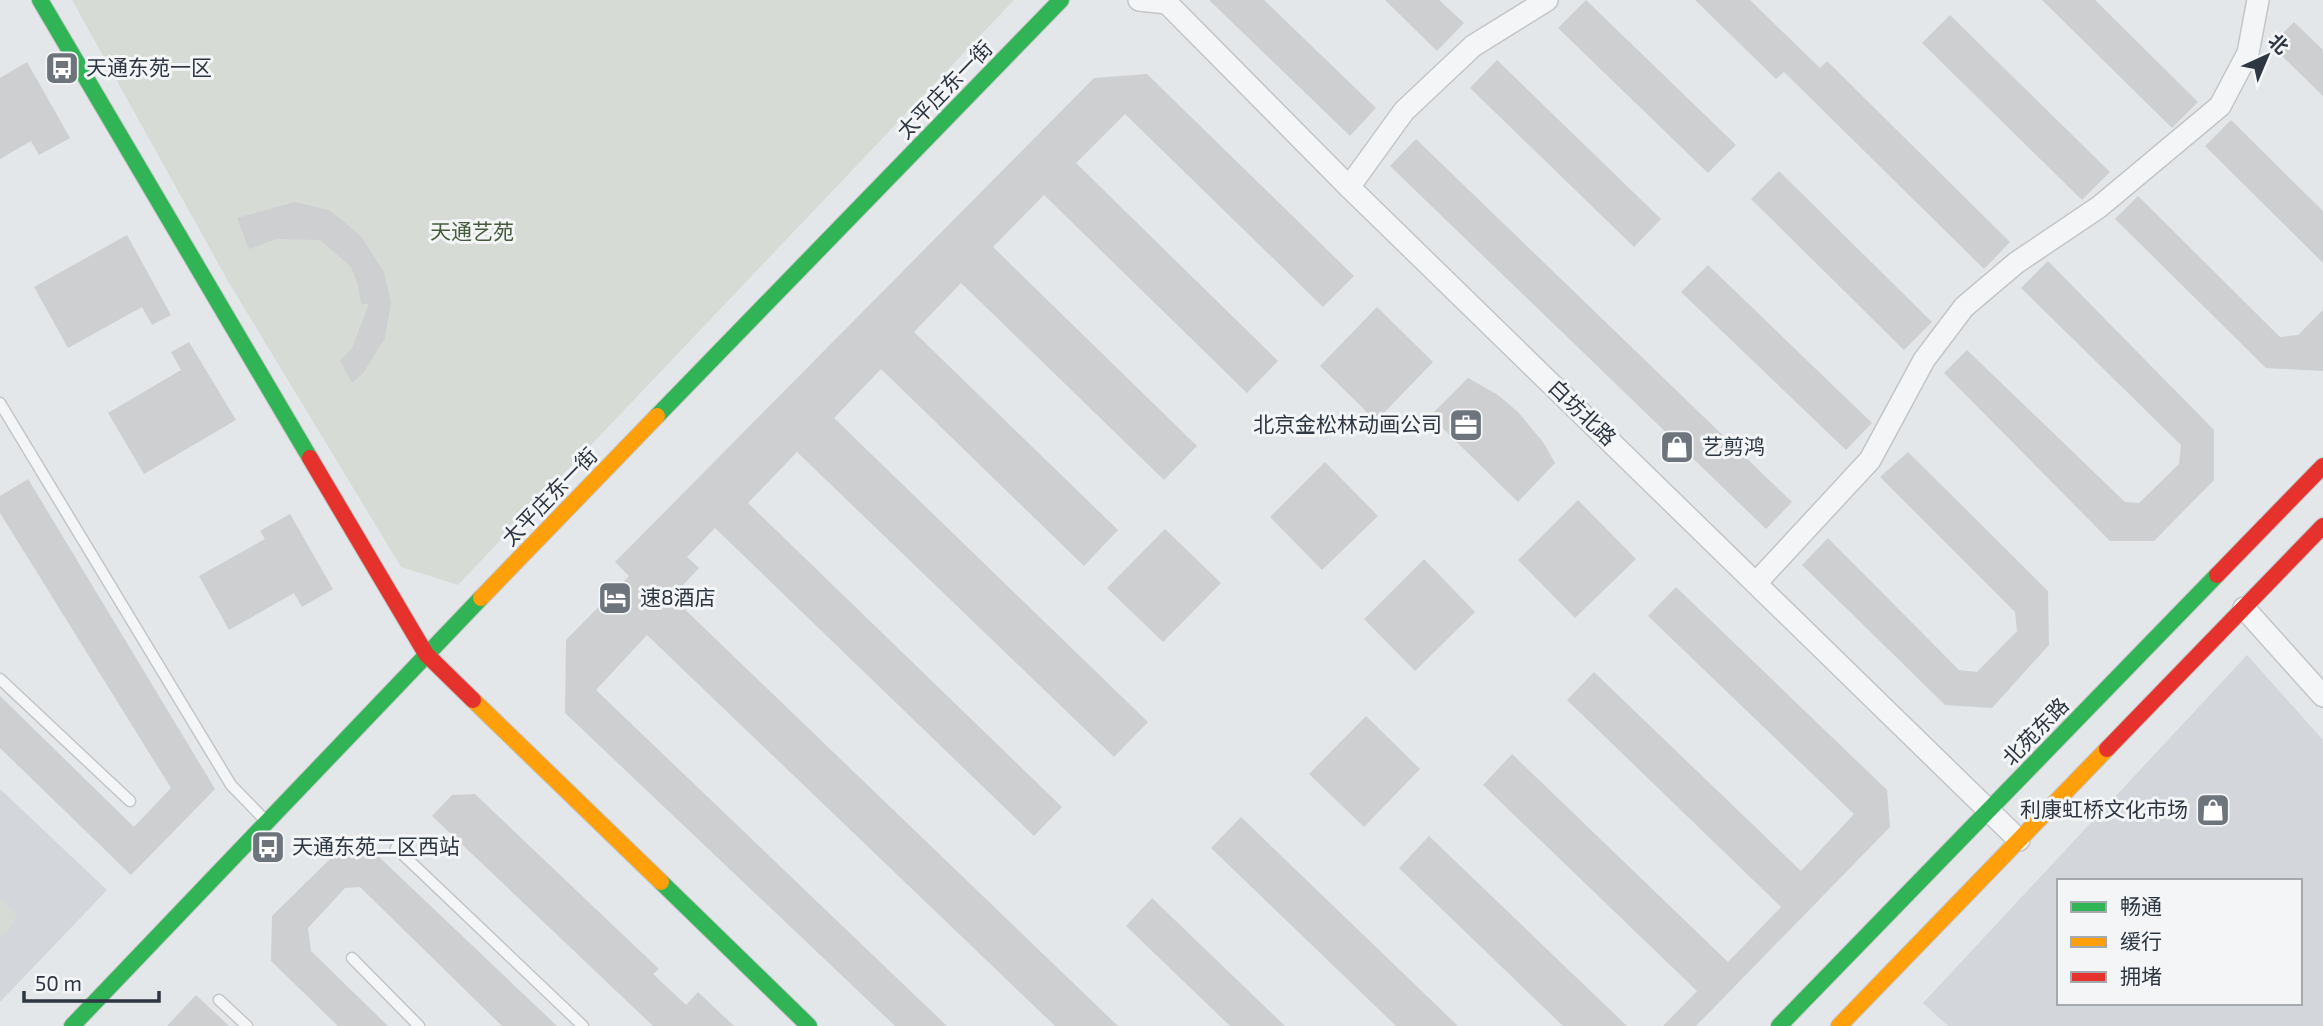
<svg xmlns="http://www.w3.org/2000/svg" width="2323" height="1026" viewBox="0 0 2323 1026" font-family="'Exo 2','Noto Sans SC',sans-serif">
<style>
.built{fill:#d3d7dc;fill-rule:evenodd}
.green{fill:#d6dcd5}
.building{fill:#cdcfd1}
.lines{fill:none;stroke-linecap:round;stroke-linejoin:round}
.lane-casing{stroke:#c3c5c7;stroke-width:13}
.street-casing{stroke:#c3c5c7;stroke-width:24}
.fast-casing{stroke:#c3c5c7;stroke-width:18}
.slow-casing{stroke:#c3c5c7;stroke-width:18}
.jam-casing{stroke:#c3c5c7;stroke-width:18}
.lane{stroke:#f4f5f6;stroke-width:10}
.street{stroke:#f4f5f6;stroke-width:21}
.fast{stroke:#30b455;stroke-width:16}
.slow{stroke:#ff9f0a;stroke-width:16}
.jam{stroke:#e5322d;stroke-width:16}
.labels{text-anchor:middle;stroke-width:6;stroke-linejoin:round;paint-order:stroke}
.poi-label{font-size:21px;fill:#2d3641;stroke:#f3f5f7;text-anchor:start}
.street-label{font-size:21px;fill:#2d3641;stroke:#f3f5f7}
.park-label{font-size:21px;fill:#455b3b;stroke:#f3f5f7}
</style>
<rect width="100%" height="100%" fill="#e4e7e9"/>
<g class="built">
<path d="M 2247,655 L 2323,740 L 2323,1026 L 1948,1026 L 1923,1003 ZM 2059,881 L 2300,881 L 2300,1003 L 2059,1003 Z"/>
<polygon points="0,789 107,890 0,1002"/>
</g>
<g class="green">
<polygon points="72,0 1014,0 458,585 401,567 229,283"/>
<polygon points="0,899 17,915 10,928 0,938"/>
</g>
<g class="building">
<polygon points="1209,0 1264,0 1376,108 1350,136"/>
<polygon points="1385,0 1439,0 1464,23 1437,51"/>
<polygon points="1586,0 1736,145 1708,173 1558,28"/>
<polygon points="1695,0 1750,0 1820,68 1827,61 2010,242 1984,269 1784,72 1776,79"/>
<polygon points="2042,0 2095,0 2198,102 2172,128"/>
<polygon points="1950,15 2110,172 2082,200 1922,43"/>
<polygon points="2294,22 2323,50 2323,96 2271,45"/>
<polygon points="1497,60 1661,219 1634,247 1470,88"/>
<polygon points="27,62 70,138 39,155 31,141 0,159 0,78"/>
<polygon points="1147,74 1354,276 1323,307 1125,114 1076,163 1278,361 1247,393 1044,195 993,247 1197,446 1164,480 961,283 914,332 1118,530 1084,566 881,369 834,418 1148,722 1114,757 797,452 748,503 1062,807 1034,836 715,528 687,557 699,568 672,597 1118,1026 1055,1026 647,635 596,690 947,1026 895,1026 565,713 566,640 629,576 615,562 1094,78"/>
<polygon points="2231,120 2323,211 2323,263 2205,146"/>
<polygon points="1416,139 1792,502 1766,529 1390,166"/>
<polygon points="1779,171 1932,322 1904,350 1751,199"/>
<polygon points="2138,196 2280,337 2298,335 2323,310 2323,371 2266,368 2115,219"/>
<polygon points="295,202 329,210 360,235 384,272 391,302 385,338 364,372 352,383 340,361 352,348 369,304 361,304 358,285 351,267 320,240 276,239 249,249 237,218"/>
<polygon points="127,235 171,315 152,325 142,307 68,348 34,287"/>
<polygon points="2048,261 2214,430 2214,480 2154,541 2110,541 1944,373 1967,350 2125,502 2139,503 2179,464 2181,445 2021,288"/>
<polygon points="1708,265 1872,423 1846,450 1681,292"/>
<polygon points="1377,307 1433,362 1376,421 1320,366"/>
<polygon points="189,342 236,420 144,474 108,413 181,370 171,352"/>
<polygon points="1468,378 1498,395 1518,412 1543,442 1555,463 1518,502 1430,416"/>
<polygon points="1908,452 2048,591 2049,645 1992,708 1945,705 1802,565 1828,538 1959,670 1977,672 2017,631 2015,612 1880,477"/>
<polygon points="1325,462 1378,516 1322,570 1270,517"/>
<polygon points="28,479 215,789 131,875 0,748 0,696 134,827 171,788 0,513 0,496"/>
<polygon points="1578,500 1636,559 1575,618 1518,560"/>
<polygon points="290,514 333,589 302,607 294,593 229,630 199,576 265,539 260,531"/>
<polygon points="1165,529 1221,583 1163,642 1107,588"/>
<polygon points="1424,559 1475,612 1415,671 1364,619"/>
<polygon points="1676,587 1887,790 1890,827 1696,1026 1663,1026 1697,991 1483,785 1512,754 1728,962 1781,907 1567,700 1594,672 1801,871 1854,814 1648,616"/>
<polygon points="1366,716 1420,769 1364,827 1309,774"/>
<polygon points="475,794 659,969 653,974 686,1005 698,992 734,1026 653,1026 432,816 452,795"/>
<polygon points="1241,817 1458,1026 1396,1026 1211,848"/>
<polygon points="1429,836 1627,1026 1563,1026 1399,868"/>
<polygon points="334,855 378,856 557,1026 502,1026 360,887 345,888 308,928 311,951 388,1026 338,1026 271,961 272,916"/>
<polygon points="1152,898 1285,1026 1230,1026 1126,926"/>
<polygon points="196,995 229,1026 167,1026"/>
</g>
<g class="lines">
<g class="lane-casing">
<g id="lane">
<polyline points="0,403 231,785 264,819"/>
<polyline points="0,679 130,801"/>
<polyline points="396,848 583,1026"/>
<polyline points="352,958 419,1026"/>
<polyline points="219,1000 247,1026"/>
</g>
</g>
<g class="street-casing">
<g id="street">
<polyline points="1139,0 1167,3 1349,187 2019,840"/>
<polyline points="1349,187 1404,111 1473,46 1547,0"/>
<polyline points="1756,583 1870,460 1924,360 1964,307 2016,263 2099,207 2220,106 2248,53 2258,0"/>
<polyline points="2244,608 2323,696"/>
</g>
</g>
<g class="fast-casing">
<g id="fast">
<polyline points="40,0 310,458"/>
<polyline points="657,416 1061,0"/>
<polyline points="661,882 809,1026"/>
<polyline points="72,1026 481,598"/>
<polyline points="1779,1026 2217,575"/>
</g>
</g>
<g class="slow-casing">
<g id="slow">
<polyline points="481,598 657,416"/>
<polyline points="473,700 661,882"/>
<polyline points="1839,1026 2107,749"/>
</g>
</g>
<g class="jam-casing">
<g id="jam">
<polyline points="310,458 426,654 473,700"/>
<polyline points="2217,575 2323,466"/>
<polyline points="2107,749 2323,526"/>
</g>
</g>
<use href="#lane" class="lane"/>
<use href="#street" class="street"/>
<use href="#fast" class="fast"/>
<use href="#slow" class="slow"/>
<use href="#jam" class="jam"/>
</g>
<defs>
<g id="bus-square" transform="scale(1.75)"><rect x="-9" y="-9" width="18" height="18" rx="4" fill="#6d747c" stroke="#f3f5f7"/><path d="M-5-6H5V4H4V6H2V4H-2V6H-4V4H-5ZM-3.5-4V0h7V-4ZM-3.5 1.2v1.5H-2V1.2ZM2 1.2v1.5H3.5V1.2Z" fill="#fff"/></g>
<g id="office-square" transform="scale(1.75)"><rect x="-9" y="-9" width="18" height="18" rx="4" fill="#6d747c" stroke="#f3f5f7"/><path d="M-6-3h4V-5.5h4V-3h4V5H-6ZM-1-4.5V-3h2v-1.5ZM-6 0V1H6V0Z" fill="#fff"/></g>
<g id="shop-square" transform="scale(1.75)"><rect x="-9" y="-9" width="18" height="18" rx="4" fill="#6d747c" stroke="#f3f5f7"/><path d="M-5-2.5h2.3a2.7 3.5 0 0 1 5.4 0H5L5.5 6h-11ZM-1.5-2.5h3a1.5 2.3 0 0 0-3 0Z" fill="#fff"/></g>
<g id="hotel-square" transform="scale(1.75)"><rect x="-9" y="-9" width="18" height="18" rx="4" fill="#6d747c" stroke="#f3f5f7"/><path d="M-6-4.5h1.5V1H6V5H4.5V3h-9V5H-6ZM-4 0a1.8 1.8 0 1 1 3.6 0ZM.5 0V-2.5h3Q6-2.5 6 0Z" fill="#fff"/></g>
</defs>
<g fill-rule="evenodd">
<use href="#bus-square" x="62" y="68"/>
<use href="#office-square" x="1466" y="425"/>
<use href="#shop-square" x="1677" y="447"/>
<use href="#hotel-square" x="615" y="598"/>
<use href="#shop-square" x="2213" y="810"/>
<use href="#bus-square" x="268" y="847"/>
</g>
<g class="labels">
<g class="poi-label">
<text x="86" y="75">天通东苑一区</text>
<text x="1442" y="432" text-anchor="end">北京金松林动画公司</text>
<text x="1702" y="454">艺剪鸿</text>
<text x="640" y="605">速8酒店</text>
<text x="2188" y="817" text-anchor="end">利康虹桥文化市场</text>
<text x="292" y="854">天通东苑二区西站</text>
</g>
<g class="street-label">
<text transform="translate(945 90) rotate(-46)" y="7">太平庄东一街</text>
<text transform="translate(1582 413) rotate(44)" y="7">白坊北路</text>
<text transform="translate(550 497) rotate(-46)" y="7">太平庄东一街</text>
<text transform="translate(2036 732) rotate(-46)" y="7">北苑东路</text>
</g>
<g class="park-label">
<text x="472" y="239">天通艺苑</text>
</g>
</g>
<rect x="2057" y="879" width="245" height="126" fill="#f3f5f7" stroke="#a4a9ae" stroke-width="2"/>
<rect x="2071" y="902" width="35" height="10" fill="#30b455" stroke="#a4a9ae" stroke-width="2"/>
<text x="2120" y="914" font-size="21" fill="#2d3641">畅通</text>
<rect x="2071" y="937" width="35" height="10" fill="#ff9f0a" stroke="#a4a9ae" stroke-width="2"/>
<text x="2120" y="949" font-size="21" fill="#2d3641">缓行</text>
<rect x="2071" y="972" width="35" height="10" fill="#e5322d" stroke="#a4a9ae" stroke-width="2"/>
<text x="2120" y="984" font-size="21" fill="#2d3641">拥堵</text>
<g transform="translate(2267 56) rotate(44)" stroke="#f3f5f7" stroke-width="5" paint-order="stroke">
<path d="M0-5L12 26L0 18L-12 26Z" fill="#2d3641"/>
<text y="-10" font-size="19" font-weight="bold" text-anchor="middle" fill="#2d3641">北</text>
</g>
<path d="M24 991v10h135v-10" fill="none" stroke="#2d3641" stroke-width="3.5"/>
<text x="35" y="991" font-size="21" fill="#2d3641" stroke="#f3f5f7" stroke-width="5" paint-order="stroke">50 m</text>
</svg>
